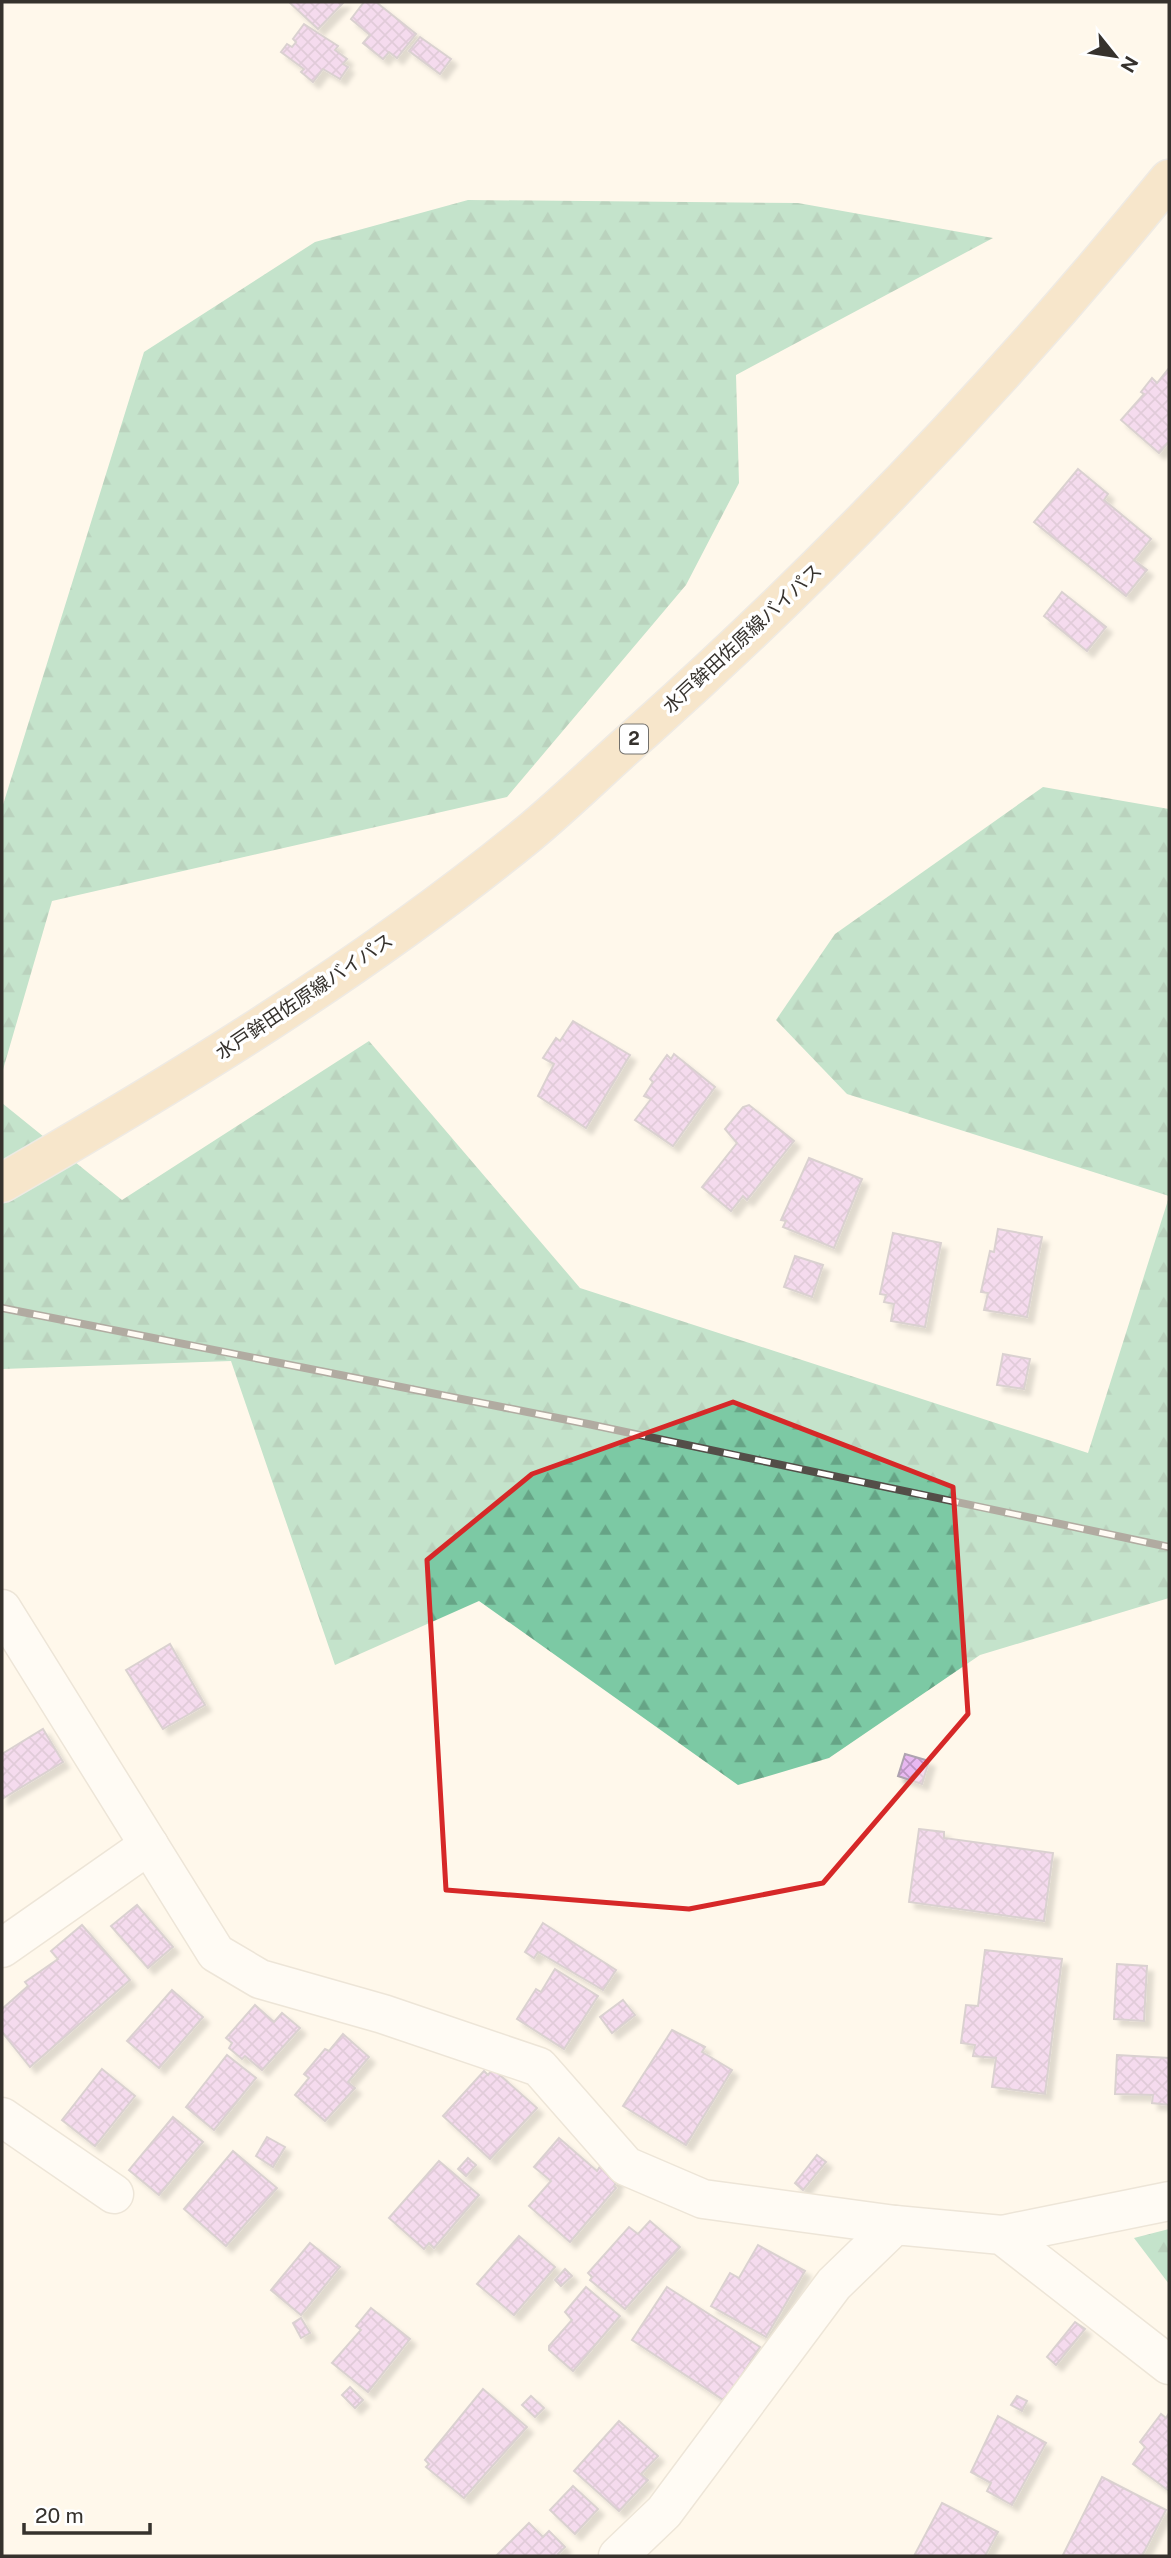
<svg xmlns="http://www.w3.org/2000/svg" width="1171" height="2558" viewBox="0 0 1171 2558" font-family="'Public Sans','Noto Sans JP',sans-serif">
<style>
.forest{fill:url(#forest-firs)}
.building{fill:url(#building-cross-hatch);stroke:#aea3b0;stroke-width:2;filter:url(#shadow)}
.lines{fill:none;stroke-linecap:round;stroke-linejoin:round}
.minor-casing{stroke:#d8cfc0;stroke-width:41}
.major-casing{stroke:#dbdad9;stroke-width:41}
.minor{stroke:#fff;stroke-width:38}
.major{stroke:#eed1a4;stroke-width:38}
.rail-casing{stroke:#534e48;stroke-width:8}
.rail{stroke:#fff;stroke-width:5;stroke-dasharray:16;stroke-linecap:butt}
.marked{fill:none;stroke:#d62828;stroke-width:5;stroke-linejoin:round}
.labels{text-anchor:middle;stroke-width:7;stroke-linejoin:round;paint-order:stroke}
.shield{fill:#fff;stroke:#72706c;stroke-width:2}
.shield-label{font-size:18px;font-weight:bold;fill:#36322d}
.street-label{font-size:19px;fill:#36322d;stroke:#fff}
</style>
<defs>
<pattern id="forest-firs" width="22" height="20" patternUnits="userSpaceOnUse" patternTransform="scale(1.75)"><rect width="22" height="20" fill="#7cc9a4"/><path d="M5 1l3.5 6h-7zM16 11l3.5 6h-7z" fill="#66a486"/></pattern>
<pattern id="building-cross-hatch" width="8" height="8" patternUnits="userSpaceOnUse" patternTransform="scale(1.75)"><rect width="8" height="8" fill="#e8b8f1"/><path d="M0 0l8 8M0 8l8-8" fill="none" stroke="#bd96c4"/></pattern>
<filter id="shadow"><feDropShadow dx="6" dy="6" stdDeviation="2" flood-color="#0004"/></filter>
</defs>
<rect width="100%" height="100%" fill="#fff8eb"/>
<g class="forest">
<polygon points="468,200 798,203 993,238 736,375 739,483 686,585 507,797 52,901 2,1073 2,808 144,352 315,242"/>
<polygon points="1043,787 1169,809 1169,1196 847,1094 776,1020 835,934"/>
<polygon points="369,1041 580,1288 1088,1453 1169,1197 1169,1598 980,1655 829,1758 738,1785 479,1601 335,1665 231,1361 2,1369 2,1103 122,1200"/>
<polygon points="1169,2229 1169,2284 1134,2238"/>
</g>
<g class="building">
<polygon points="289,2 344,2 318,29"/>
<polygon points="364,2 376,2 416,34 397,58 389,52 383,59 363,43 370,35 351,19"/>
<polygon points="304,24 338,46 335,50 347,59 343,64 348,67 340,79 323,69 313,82 301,72 304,69 281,52 287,44 292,47 296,42 293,39"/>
<polygon points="420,37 451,59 440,74 409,51"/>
<polygon points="1169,368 1169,442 1159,453 1121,420 1144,394 1141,392 1152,378 1157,383"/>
<polygon points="1078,469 1108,494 1104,500 1151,539 1134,560 1147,570 1126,596 1034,522"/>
<polygon points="1062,592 1106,627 1087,651 1044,616"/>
<polygon points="573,1021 630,1055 586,1128 538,1096 554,1064 543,1058 556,1038 560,1041"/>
<polygon points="674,1054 715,1087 673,1146 635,1120 651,1099 644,1096 653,1082 650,1079 667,1055 671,1059"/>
<polygon points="749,1105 794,1141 747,1200 743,1196 731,1211 702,1187 737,1143 725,1129 743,1107"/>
<polygon points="809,1158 862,1179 834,1248 783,1227 786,1221 781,1220"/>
<polygon points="998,1229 1042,1237 1027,1317 984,1310 988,1293 981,1292 990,1251 994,1252"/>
<polygon points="893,1233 941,1243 925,1327 891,1321 894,1304 884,1302 886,1295 880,1294"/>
<polygon points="795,1256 823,1265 812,1297 784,1287"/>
<polygon points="1003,1354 1030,1359 1024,1389 997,1385"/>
<polygon points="170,1644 205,1705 163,1729 126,1670"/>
<polygon points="43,1729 63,1762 2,1799 2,1754"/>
<polygon points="905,1754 929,1761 922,1784 898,1776"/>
<polygon points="919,1829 944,1832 944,1838 1053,1853 1044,1921 909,1902"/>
<polygon points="137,1905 173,1947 148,1968 111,1926"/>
<polygon points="543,1923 616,1970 603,1990 538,1952 534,1958 525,1952"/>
<polygon points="82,1925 130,1980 30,2067 2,2032 2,2009 28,1986 25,1982 58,1959 51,1951"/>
<polygon points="985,1950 1062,1959 1045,2094 992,2087 996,2058 973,2056 975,2045 961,2043 966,2005 978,2006"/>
<polygon points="1117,1964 1147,1966 1144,2021 1114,2019"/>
<polygon points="555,1969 598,1996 564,2049 517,2019 536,1989 541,1992"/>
<polygon points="172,1990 203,2017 159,2068 127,2041"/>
<polygon points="623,2000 635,2015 612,2033 600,2017"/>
<polygon points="255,2005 274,2022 282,2013 300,2028 262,2070 245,2056 242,2059 229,2048 232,2043 226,2038"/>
<polygon points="672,2030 705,2047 702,2052 732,2070 686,2145 623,2106"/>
<polygon points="343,2034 369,2057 348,2082 355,2088 325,2121 295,2095 309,2078 304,2074 325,2049 329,2051"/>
<polygon points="227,2055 256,2078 214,2130 186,2107"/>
<polygon points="1117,2055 1169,2058 1169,2105 1152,2103 1153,2095 1115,2094"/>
<polygon points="102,2069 135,2096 95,2146 62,2120"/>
<polygon points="493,2069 537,2108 490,2159 443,2116 484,2071 488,2075"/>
<polygon points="173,2117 203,2142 159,2195 129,2170"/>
<polygon points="267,2137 285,2147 273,2167 256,2156"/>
<polygon points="559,2138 597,2171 608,2154 626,2166 614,2186 616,2188 570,2242 529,2206 551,2181 534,2167"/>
<polygon points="233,2151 277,2188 226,2246 184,2209"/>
<polygon points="817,2155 826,2162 803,2190 795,2183"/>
<polygon points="468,2158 476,2165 466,2176 458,2169"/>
<polygon points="439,2161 479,2195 434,2248 429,2243 424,2249 389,2218"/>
<polygon points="650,2221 680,2247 625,2309 590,2280 592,2277 588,2273 629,2227 638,2234"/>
<polygon points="519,2236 555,2267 514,2315 477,2284"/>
<polygon points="310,2243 340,2267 301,2315 271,2290"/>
<polygon points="758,2245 805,2271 766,2337 711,2306 730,2273 739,2278"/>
<polygon points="565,2269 572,2276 561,2286 555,2280"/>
<polygon points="586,2287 620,2316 573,2371 549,2350 549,2346 572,2320 565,2312"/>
<polygon points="667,2287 760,2347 725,2401 632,2340"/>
<polygon points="371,2308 410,2339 368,2392 332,2363 361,2330 356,2326"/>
<polygon points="301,2318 310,2333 301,2338 293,2323"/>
<polygon points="1075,2322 1085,2329 1056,2365 1047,2357"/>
<polygon points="350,2387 363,2400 355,2408 342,2395"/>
<polygon points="483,2389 527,2427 464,2498 426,2467 429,2464 425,2460"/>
<polygon points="531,2396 544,2408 535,2417 522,2405"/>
<polygon points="1017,2396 1027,2401 1022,2411 1011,2405"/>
<polygon points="1169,2413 1169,2491 1133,2464 1145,2447 1140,2442 1161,2414 1166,2418"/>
<polygon points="998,2416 1046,2443 1012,2505 987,2491 991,2483 971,2472"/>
<polygon points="619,2421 658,2456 641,2474 648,2480 619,2511 574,2471"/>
<polygon points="1102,2477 1166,2510 1142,2556 1063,2555"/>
<polygon points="573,2486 598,2509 575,2534 550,2510"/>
<polygon points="942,2503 998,2532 985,2556 914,2556"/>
<polygon points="529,2523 543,2537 549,2531 565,2547 558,2554 560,2556 496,2556"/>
</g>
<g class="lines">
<g class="minor-casing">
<g id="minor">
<polyline points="2,1609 216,1953 260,1979 383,2014 539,2067 626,2166 703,2199 895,2225"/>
<polyline points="2,1948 149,1845"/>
<polyline points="2,2117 114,2194"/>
<polyline points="1002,2235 1169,2201"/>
<polyline points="618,2556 664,2512 834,2284 895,2225 1002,2235 1169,2365"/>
</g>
</g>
<g class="major-casing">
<path id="major" d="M 2,1183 C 184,1078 364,968 527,835 C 567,802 604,765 643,731 C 833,561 1008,377 1169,179"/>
</g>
<use href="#minor" class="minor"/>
<use href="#major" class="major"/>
<g class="rail-casing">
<polyline id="rail" points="2,1308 588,1424 1169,1547"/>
</g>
<use href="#rail" class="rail"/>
</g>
<path d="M0 0H1171V2558H0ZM 733,1402 L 953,1487 L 968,1714 L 823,1883 L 689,1909 L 446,1890 L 427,1560 L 532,1474 Z" fill="#fff8eb" fill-opacity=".55" fill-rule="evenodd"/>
<path class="marked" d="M 733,1402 L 953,1487 L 968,1714 L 823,1883 L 689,1909 L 446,1890 L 427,1560 L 532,1474 Z"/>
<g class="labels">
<rect class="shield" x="620" y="724.5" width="28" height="29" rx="5"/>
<g class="shield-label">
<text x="634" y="745">2</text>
</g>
<g class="street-label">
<text transform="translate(742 638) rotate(-43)" y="7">水戸鉾田佐原線バイパス</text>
<text transform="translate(304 996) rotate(-34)" y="7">水戸鉾田佐原線バイパス</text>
</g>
</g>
<rect width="1171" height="2558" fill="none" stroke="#36322d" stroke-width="7"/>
<g transform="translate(1115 56) rotate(120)" stroke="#ffffff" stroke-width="5" paint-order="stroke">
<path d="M0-5L12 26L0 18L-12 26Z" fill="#36322d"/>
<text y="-10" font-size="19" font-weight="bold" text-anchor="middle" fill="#36322d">N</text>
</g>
<path d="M24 2523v10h126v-10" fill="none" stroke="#36322d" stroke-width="3.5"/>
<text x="35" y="2523" font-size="21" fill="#36322d" stroke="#ffffff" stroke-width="5" paint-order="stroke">20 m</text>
</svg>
